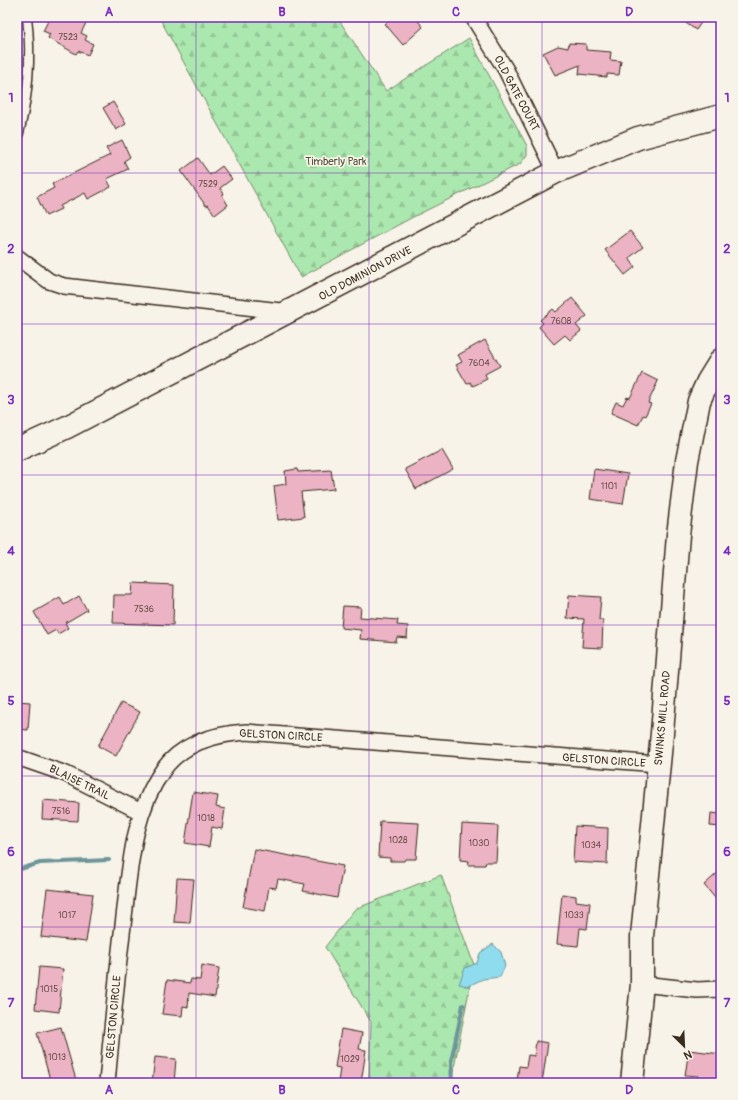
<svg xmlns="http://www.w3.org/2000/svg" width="738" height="1100" viewBox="0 0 738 1100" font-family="Pangolin,sans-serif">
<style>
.forest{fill:url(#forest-firs);stroke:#738966}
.water{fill:#8edced;stroke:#6d959a}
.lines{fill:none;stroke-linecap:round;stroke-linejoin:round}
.stream{stroke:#6d959a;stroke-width:4}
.building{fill:#ecb3c4;stroke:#3b2a1e}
.lane-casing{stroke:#3b2a1e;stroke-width:11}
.street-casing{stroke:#3b2a1e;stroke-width:18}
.secondary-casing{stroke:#3b2a1e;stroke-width:25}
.lane{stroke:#f7f3e8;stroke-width:8}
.street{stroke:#f7f3e8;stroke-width:15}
.secondary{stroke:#f7f3e8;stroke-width:22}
.grid{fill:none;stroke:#7b2cbf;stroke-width:1;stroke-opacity:0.55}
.labels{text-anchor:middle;stroke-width:3.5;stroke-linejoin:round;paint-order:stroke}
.number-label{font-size:9px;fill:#674c48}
.street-label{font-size:11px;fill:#3b2a1e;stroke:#f7f3e8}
.park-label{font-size:11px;fill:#51503b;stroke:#f7f3e8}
.neatline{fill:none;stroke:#7b2cbf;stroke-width:1.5}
.grid-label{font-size:13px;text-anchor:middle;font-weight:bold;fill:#7b2cbf}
</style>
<defs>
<pattern id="forest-firs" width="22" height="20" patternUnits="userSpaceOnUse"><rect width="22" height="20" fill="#abe8af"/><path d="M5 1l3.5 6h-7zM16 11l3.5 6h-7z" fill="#94c796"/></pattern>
</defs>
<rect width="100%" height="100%" fill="#f7f3e8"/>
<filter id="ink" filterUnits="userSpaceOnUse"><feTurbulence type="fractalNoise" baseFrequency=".025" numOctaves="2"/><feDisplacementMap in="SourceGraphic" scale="8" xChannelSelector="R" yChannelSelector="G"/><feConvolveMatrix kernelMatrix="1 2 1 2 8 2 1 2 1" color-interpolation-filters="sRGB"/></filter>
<g filter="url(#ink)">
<g class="forest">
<polygon points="159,17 337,17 386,91 469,38 527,146 527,155 520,164 413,217 301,277"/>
<polygon points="441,875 474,965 451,1083 369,1083 371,1022 325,947 355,909"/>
</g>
<polygon class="water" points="493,944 501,952 505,966 500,977 483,979 468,986 459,984 465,968 477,963 480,953"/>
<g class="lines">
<g class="stream">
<polyline points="17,870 40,863 109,860"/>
<polyline points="452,1083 451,1062 463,1005"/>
</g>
</g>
<g class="building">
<polygon points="50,17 89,17 81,33 87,36 85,40 93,44 88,55 78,51 76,54 48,38 50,34 43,31"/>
<polygon points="393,17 415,17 423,27 403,45 385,24"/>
<polygon points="677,17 705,17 696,30"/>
<polygon points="569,43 586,44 586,50 611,52 610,60 621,61 619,75 607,74 607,77 579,74 580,65 555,75 543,53 558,46 568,48"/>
<polygon points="113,102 126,124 116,130 103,108"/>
<polygon points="122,140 130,157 124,161 128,169 107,179 111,187 88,199 85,193 60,206 61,209 46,216 37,197 54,188 52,184 110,155 106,148"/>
<polygon points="198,158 210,175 222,166 232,179 220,188 224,194 222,195 228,205 215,215 208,205 206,206 181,171"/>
<polygon points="630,231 643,247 629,258 635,267 625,275 605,250"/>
<polygon points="572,298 587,316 576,325 581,331 570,340 565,335 554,344 539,327 543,323 540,320 553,309 556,312"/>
<polygon points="485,340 500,366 485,374 487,379 473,386 470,382 467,384 456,365 462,362 458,355"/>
<polygon points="642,373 658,381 648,403 651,404 645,416 643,415 638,425 611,413 616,402 623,405 627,397 630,398"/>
<polygon points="442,450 453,469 416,489 405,469"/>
<polygon points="297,469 298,472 331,470 334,489 301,492 304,517 278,520 274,486 286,484 285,471"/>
<polygon points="594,469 628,474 623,504 590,499"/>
<polygon points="133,583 174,585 173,625 113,623 114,595 132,595"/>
<polygon points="569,595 601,597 599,620 603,620 602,648 582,647 584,619 567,618"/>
<polygon points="79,596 87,610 65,623 68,628 58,634 56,630 47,635 34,612 60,597 64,605"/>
<polygon points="343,606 361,607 360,617 398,620 397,625 408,626 407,638 397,637 396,642 360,639 361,630 341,628"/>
<polygon points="17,701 30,702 28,730 17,729"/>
<polygon points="121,703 140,712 116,756 98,746"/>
<polygon points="193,792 218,796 216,807 225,809 222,829 212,827 209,847 185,843"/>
<polygon points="43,800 79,803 78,821 42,819"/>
<polygon points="711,813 721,814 721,827 710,826"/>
<polygon points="380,821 419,823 416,859 405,859 404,861 390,861 390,858 378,857"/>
<polygon points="462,824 498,826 496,862 486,862 485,865 468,865 469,861 460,860"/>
<polygon points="575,826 608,828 607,864 573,862"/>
<polygon points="254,849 343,866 337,898 303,891 305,884 278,879 276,888 269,887 265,911 243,907"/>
<polygon points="721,870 721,905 704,885"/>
<polygon points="177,878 194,879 190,923 174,922"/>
<polygon points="47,889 93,894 86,942 41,937"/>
<polygon points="562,894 576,896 576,901 590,903 587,929 580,928 578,946 557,944"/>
<polygon points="202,965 219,968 215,997 189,993 188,1007 183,1006 182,1016 162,1014 167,980 190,983 191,979 200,980"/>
<polygon points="39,967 63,969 59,1012 35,1009"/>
<polygon points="61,1027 76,1080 66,1083 51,1083 37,1033"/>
<polygon points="341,1029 362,1033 359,1049 366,1050 361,1083 338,1083 340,1068 335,1067"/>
<polygon points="536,1041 548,1043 542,1083 520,1083 521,1081 517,1081 519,1066 526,1067 528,1055 534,1056"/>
<polygon points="689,1050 721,1054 721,1083 697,1080 698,1076 685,1075"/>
<polygon points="155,1057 176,1059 174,1083 152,1083"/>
</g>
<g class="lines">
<g class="lane-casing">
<path id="lane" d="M 17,141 C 28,101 32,59 27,17"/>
</g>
<g class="street-casing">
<g id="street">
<polyline points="473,17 506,70 556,172"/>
<polyline points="17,257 49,281 64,286 289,312"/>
<polyline points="17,757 66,774 141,812"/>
<polyline points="642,984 697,990 721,989"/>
<path d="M 107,1083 C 112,1028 117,972 124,917 C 130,866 133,813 163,770 C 182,743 215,734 246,732 L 658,764"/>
</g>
</g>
<g class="secondary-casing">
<g id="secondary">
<polyline points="17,450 67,427 556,172 638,138 721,116"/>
<polyline points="632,1083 642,984 642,936 662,733 678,535 687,461 699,401 708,381 721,360"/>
</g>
</g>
<use href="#lane" class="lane"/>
<use href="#street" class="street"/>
<use href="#secondary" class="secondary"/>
</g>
</g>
<path class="grid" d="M 196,17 L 196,1083M 369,17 L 369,1083M 542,17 L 542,1083M 17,173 L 721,173M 17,324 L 721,324M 17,475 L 721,475M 17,625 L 721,625M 17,776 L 721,776M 17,927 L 721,927"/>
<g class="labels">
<g class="number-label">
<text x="68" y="40">7523</text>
<text x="208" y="187">7529</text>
<text x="561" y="324">7608</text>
<text x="479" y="366">7604</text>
<text x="609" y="489">1101</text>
<text x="144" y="612">7536</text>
<text x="61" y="814">7516</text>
<text x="206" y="821">1018</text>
<text x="398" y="843">1028</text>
<text x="479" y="846">1030</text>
<text x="591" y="848">1034</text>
<text x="67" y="918">1017</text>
<text x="574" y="918">1033</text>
<text x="49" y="992">1015</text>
<text x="57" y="1060">1013</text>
<text x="350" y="1062">1029</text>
</g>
<g class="street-label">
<text transform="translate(517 93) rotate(62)" y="4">OLD GATE COURT</text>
<text transform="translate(365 273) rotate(-28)" y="4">OLD DOMINION DRIVE</text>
<text transform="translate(662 718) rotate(-85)" y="4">SWINKS MILL ROAD</text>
<text transform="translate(281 735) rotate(3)" y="4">GELSTON CIRCLE</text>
<text transform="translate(604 760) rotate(4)" y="4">GELSTON CIRCLE</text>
<text transform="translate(80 782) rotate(26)" y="4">BLAISE TRAIL</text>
<text transform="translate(113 1017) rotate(-85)" y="4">GELSTON CIRCLE</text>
</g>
<g class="park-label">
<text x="336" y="165">Timberly Park</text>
</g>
</g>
<rect width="738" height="1100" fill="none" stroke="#f7f3e8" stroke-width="44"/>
<g transform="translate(684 1046) rotate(156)" stroke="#f7f3e8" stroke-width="3" paint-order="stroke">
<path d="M0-3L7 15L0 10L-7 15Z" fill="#3b2a1e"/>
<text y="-6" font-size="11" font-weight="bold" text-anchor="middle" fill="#3b2a1e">N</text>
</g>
<rect x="22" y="22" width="694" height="1056" class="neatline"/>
<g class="grid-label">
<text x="109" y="16">A</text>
<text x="282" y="16">B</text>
<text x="456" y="16">C</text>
<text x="629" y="16">D</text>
<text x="11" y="102">1</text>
<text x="727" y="102">1</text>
<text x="11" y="253">2</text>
<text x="727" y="253">2</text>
<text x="11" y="404">3</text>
<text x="727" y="404">3</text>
<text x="11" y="555">4</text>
<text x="727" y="555">4</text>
<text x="11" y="705">5</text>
<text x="727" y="705">5</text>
<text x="11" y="856">6</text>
<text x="727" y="856">6</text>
<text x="11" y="1007">7</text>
<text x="727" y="1007">7</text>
<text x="109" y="1094">A</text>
<text x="282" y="1094">B</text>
<text x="456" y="1094">C</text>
<text x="629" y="1094">D</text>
</g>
</svg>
